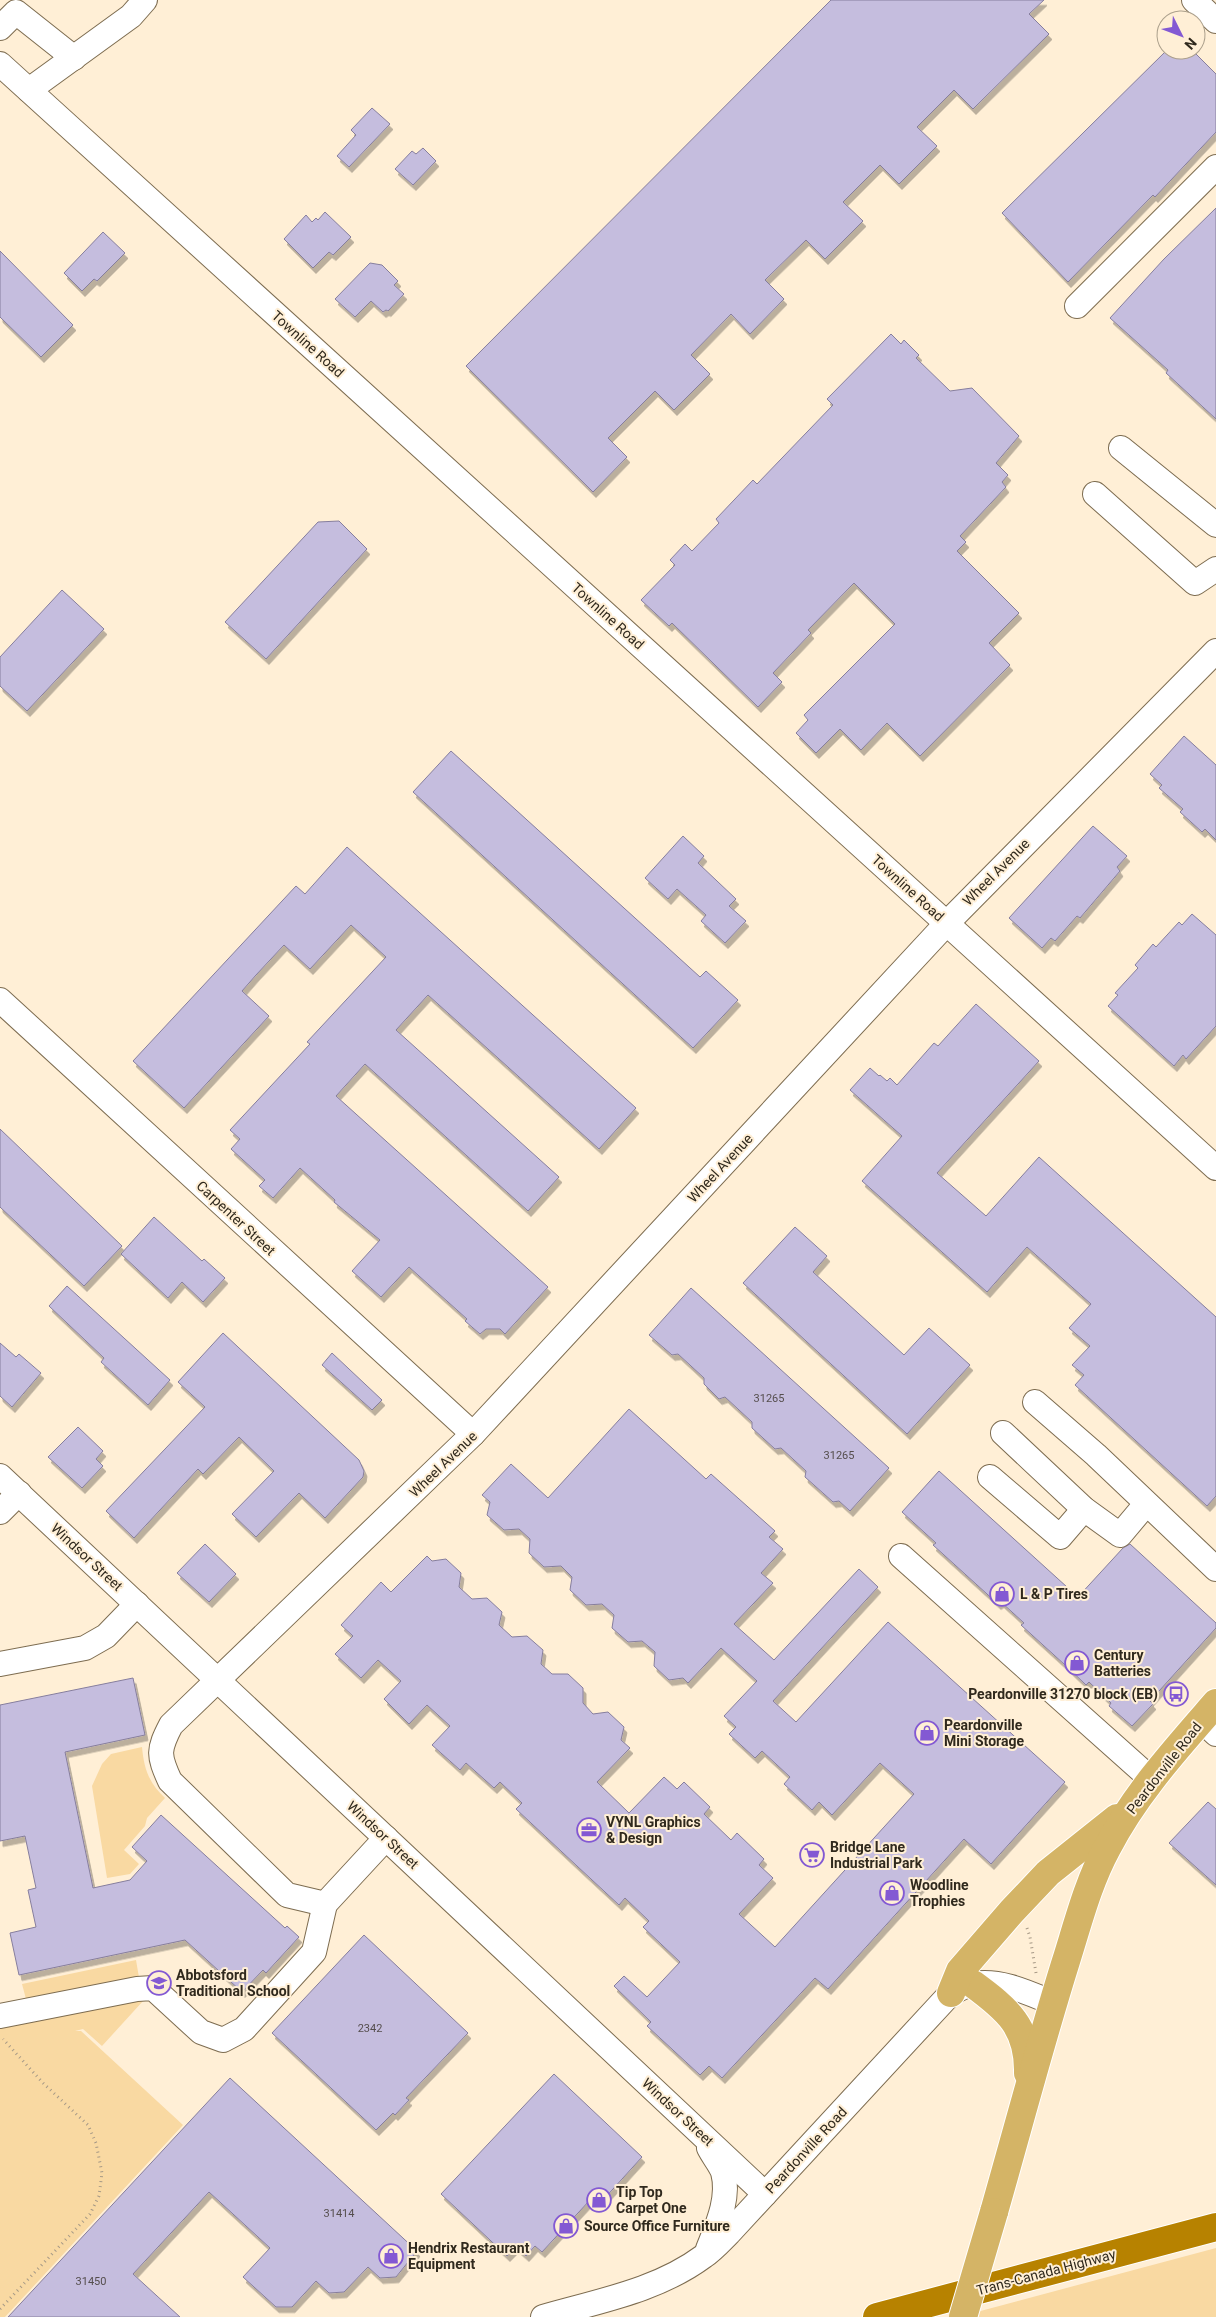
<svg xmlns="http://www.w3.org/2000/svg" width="1216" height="2317" viewBox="0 0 1216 2317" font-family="Roboto,sans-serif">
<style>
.green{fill:#f9d9a2}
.building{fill:#c5bdde;stroke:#867e9d;filter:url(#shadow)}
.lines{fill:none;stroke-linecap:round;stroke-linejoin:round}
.minor-casing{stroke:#7d6c50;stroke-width:26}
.major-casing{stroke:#fff;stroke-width:30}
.highway-casing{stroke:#fff;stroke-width:30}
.path{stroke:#a69986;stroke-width:3;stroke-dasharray:1 4;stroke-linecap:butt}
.minor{stroke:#fff;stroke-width:24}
.major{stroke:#d4b466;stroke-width:28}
.highway{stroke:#b78200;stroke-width:28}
.major-bridge-casing{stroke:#fff;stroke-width:30;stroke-linecap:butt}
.major-bridge{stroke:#d4b466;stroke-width:28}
.labels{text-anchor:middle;stroke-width:4;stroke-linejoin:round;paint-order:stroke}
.number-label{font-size:11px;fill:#554e4d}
.street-label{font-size:14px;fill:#30291d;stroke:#ffefd6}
.poi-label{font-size:14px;font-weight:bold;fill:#30291d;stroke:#ffefd6;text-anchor:start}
</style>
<defs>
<filter id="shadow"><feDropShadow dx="3" dy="5.5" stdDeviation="0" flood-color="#0004"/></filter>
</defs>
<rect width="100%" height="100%" fill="#ffefd6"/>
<g class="green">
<path d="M 142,1747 C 144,1769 149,1783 165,1798 L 147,1818 L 145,1826 L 124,1850 L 139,1864 L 130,1874 L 107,1878 L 92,1786 L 102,1764 L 111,1754 Z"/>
<polygon points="136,1960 143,2001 102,2046 83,2029 75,2031 81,2031 183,2125 5,2317 0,2317 0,2005 26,1999 22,1984"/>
<polygon points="1216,2248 1216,2317 958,2317"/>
</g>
<g class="building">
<polygon points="831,0 1044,0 1029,14 1049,34 973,109 954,90 917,127 937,146 899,184 880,165 843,202 863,221 825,259 806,240 765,280 784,299 750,334 731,314 691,355 710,374 674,410 655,391 608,438 627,457 593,492 466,366"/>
<polygon points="1167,50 1192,50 1216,74 1216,132 1155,197 1153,195 1068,282 1002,213"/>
<polygon points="372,108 390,124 349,167 337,156 356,135 351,130"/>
<polygon points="423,148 436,161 413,185 395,169 412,151 416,154"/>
<polygon points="1216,208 1216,419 1166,373 1168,370 1110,318 1164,259"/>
<polygon points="325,212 351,237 333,255 329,252 313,268 284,239 306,215 312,222 316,218 318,220"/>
<polygon points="103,232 125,253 97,281 94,279 82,291 64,273"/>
<polygon points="0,251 73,325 41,357 0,317"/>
<polygon points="370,263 382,265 398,281 394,285 404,294 388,311 386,310 383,312 371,301 355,317 335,299"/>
<polygon points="891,334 901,344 904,340 919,355 916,358 950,391 972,388 1019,436 996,463 1008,475 1002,482 1006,487 960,536 966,542 957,551 1019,613 989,643 1010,665 920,756 887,723 861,750 840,729 816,753 796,733 808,720 804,715 895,624 854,583 808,630 811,633 773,673 782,682 758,707 672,623 669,626 641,600 675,565 670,560 685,544 692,551 719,523 716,519 753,480 757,484 833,405 827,399"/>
<polygon points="339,521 367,549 266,659 225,622 318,522"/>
<polygon points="62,590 104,629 27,711 0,686 0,657"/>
<polygon points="1184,736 1216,765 1216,840 1205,829 1202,832 1180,812 1183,809 1159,788 1162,785 1150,774"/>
<polygon points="451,751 700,977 706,971 738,1000 693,1048 413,792"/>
<polygon points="1093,826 1127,856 1117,867 1120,871 1080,918 1077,916 1055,941 1051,938 1042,948 1009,918"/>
<polygon points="683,836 704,856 698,863 736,899 729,906 746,921 725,943 701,921 706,915 677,889 668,899 645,878"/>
<polygon points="347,847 636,1108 599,1149 428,995 396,1030 559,1177 528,1211 365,1064 336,1096 548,1287 505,1334 500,1329 486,1329 480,1334 465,1321 467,1319 409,1267 381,1297 352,1271 380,1240 334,1202 335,1200 300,1168 273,1198 259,1186 265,1180 231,1149 240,1139 230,1130 310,1044 307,1042 386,957 351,925 310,969 284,945 256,975 242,991 269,1016 184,1108 133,1061 296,886 305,894"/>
<polygon points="1192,914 1216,935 1216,1026 1186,1059 1183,1055 1174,1066 1108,1006 1118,995 1115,993 1138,968 1135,965 1153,944 1156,947 1179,922 1182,925"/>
<polygon points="976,1004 1039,1061 937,1173 986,1216 1039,1157 1216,1317 1216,1496 1207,1506 1075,1385 1084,1375 1072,1365 1090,1346 1069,1328 1091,1304 1027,1247 987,1292 862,1181 902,1136 850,1090 870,1068 879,1076 880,1075 887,1081 890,1078 897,1085 934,1043 938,1046"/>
<polygon points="0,1129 122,1246 84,1286 0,1207"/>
<polygon points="154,1217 202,1261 204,1259 225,1278 203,1302 182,1282 168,1298 121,1254"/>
<polygon points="795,1227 827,1256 813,1272 904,1355 929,1328 970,1365 907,1434 743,1283"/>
<polygon points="67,1286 170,1380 148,1405 101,1362 104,1358 49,1306"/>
<polygon points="691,1288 889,1468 850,1511 839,1501 833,1502 805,1477 806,1471 781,1448 775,1449 752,1428 752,1422 725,1397 719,1399 704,1384 704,1378 678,1354 672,1355 649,1335"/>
<polygon points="223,1333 359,1460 364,1471 363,1477 325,1518 299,1493 256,1537 232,1514 274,1471 239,1437 203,1474 198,1469 134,1538 106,1511 205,1407 178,1382"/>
<polygon points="0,1343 16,1357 19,1354 41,1373 12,1407 0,1396"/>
<polygon points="332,1353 382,1400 372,1410 322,1365"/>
<polygon points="629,1409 706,1479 711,1474 775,1531 769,1537 783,1549 761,1573 773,1583 734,1624 774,1660 859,1569 878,1587 773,1701 796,1722 888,1622 1065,1782 991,1864 964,1839 828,1989 815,1978 722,2078 709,2066 700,2075 647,2026 651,2022 614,1986 624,1976 647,1997 680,1962 643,1927 649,1921 625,1898 619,1905 577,1866 516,1809 522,1803 500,1782 494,1788 466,1763 460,1770 432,1745 450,1726 427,1705 409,1724 384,1699 401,1681 378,1660 361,1678 335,1654 353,1636 341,1625 381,1582 391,1592 427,1556 432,1561 446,1559 461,1573 459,1587 472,1599 487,1598 502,1612 499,1625 512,1637 527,1636 543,1650 541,1664 552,1674 568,1674 583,1688 583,1703 593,1714 608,1712 624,1727 621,1740 630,1748 597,1782 629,1813 664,1777 677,1789 684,1782 710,1807 704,1814 731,1840 737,1833 764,1859 759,1865 773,1878 739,1914 775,1947 914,1794 880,1763 832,1815 819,1802 812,1810 784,1784 790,1777 762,1751 755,1758 729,1734 736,1727 724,1716 757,1681 721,1648 688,1683 683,1678 669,1680 654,1666 655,1652 642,1641 628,1642 612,1628 614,1615 602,1604 586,1605 570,1590 572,1577 561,1566 544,1567 529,1553 530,1539 519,1529 504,1530 487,1515 490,1502 482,1495 511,1464 548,1498"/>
<polygon points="78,1427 103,1451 96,1459 103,1466 82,1488 48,1457"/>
<polygon points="939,1471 1078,1597 1123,1548 1130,1544 1216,1623 1216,1628 1150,1701 1153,1704 1132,1726 1109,1706 1111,1703 1089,1682 1086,1685 1065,1665 1021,1625 1024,1623 1001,1602 998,1604 933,1545 936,1543 902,1512"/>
<polygon points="205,1544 236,1574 209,1602 177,1573"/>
<polygon points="133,1678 145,1735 65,1752 93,1888 130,1880 147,1861 132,1847 161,1815 285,1928 287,1926 299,1937 266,1973 263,1970 242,1992 185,1940 19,1975 10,1933 36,1927 28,1890 36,1888 25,1836 0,1841 0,1705"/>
<polygon points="1208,1802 1216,1809 1216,1885 1169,1843"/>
<polygon points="364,1935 468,2033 406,2098 409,2100 395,2115 393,2113 376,2130 272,2033"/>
<polygon points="554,2074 642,2157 603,2200 590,2200 542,2252 535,2246 526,2256 516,2247 507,2256 441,2194"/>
<polygon points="230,2078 417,2251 396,2277 380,2278 368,2267 344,2292 329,2293 316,2281 292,2307 276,2307 243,2277 270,2248 209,2192 133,2274 180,2317 8,2317"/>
</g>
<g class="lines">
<g class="minor-casing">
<g id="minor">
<polyline points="1194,0 1216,21"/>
<polyline points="0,28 16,12 74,58"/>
<polyline points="0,64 1216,1168"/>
<polyline points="29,90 131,16 145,0"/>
<polyline points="1077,306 1216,167"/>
<polyline points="1121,448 1216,525"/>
<polyline points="1095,494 1195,583 1216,569"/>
<polyline points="0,1000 473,1434"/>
<polyline points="1035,1402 1096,1455 1216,1569"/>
<polyline points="1003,1433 1084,1509 1120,1535 1146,1504"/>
<polyline points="0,1476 765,2194"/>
<polyline points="990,1477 1060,1537 1084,1509"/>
<polyline points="0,1512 19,1493"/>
<polyline points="901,1556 1151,1779"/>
<polyline points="0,1664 85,1648 106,1636 137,1604"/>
<polyline points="1201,1720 1216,1734"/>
<path d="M 386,1838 L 325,1904 L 287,1895 L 170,1781 C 158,1755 158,1750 171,1725 L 473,1434 L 947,923 L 1216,651"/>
<polyline points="0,2016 137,1989 153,1988 201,2032 223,2040 244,2029 314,1952 325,1904"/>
<path d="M 708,2249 C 717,2226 730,2198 723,2172 C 720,2164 713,2156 709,2148"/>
<path d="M 543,2317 C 598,2301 657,2291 704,2256 C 713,2250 721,2241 729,2233 L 951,1993 C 958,1990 966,1985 973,1984 C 1000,1979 1029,1993 1053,2003"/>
</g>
</g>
<g class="major-casing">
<g id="major">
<path d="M 973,1984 C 1007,2009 1029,2027 1028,2073"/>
<polyline points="951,1993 960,1971 1012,1911 1048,1873 1117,1818"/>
<path d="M 994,2212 C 1018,2128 1040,2044 1066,1961 C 1078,1923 1088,1883 1107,1848 C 1135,1794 1176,1749 1216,1703"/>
</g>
</g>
<g class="highway-casing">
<polyline id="highway" points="877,2317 1216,2227"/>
</g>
<g class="path">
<polyline points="1027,1928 1030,1937 1036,1973"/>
<polyline points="0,2309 90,2214 99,2196 102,2173 96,2143 88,2125 43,2083 3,2039"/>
</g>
<use href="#minor" class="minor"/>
<use href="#major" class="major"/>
<use href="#highway" class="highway"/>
<g class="major-bridge-casing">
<polyline id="major-bridge" points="963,2317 994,2212"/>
</g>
<use href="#major-bridge" class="major-bridge"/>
</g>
<defs>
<g id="shop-ring" transform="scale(1.25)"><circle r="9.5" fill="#ffefd6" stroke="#8359d3" stroke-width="1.5"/><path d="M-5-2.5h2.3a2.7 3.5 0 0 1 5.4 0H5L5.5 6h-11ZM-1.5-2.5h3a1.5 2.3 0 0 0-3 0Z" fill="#8359d3"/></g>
<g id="bus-ring" transform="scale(1.25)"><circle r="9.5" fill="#ffefd6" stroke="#8359d3" stroke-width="1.5"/><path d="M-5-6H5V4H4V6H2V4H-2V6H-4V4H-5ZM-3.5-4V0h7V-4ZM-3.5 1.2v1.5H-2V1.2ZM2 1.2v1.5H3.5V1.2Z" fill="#8359d3"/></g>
<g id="office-ring" transform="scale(1.25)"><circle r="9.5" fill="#ffefd6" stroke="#8359d3" stroke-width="1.5"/><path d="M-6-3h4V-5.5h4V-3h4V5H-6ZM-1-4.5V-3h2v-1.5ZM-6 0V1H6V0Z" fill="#8359d3"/></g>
<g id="supermarket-ring" transform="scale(1.25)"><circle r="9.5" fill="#ffefd6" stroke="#8359d3" stroke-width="1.5"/><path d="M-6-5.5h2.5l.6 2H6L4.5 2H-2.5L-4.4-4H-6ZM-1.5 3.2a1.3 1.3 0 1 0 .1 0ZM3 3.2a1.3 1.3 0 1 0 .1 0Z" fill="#8359d3"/></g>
<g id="school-ring" transform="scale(1.25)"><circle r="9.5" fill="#ffefd6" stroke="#8359d3" stroke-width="1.5"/><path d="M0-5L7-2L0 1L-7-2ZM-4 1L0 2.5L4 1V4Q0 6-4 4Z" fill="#8359d3"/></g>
</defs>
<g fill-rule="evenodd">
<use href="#shop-ring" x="1002" y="1594"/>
<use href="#shop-ring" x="1077" y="1663"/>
<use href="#bus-ring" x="1176" y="1694"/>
<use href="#shop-ring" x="927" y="1733"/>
<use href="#office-ring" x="589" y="1830"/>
<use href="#supermarket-ring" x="812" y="1855"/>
<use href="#shop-ring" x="892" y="1893"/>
<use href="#school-ring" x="159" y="1983"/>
<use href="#shop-ring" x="599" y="2200"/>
<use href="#shop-ring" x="566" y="2226"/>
<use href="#shop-ring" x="391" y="2256"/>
</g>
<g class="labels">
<g class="number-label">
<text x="769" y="1402">31265</text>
<text x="839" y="1459">31265</text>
<text x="370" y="2032">2342</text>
<text x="339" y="2217">31414</text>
<text x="91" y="2285">31450</text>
</g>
<g class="street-label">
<text transform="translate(308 344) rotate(42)" y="5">Townline Road</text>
<text transform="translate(608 616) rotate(42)" y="5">Townline Road</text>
<text transform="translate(996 872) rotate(-45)" y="5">Wheel Avenue</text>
<text transform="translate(908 888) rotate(42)" y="5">Townline Road</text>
<text transform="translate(720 1168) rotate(-47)" y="5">Wheel Avenue</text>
<text transform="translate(236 1218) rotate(43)" y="5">Carpenter Street</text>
<text transform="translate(443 1464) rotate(-44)" y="5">Wheel Avenue</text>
<text transform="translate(87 1557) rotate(43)" y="5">Windsor Street</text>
<text transform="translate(1164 1768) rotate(-52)" y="5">Peardonville Road</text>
<text transform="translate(383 1835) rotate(43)" y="5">Windsor Street</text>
<text transform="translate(678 2112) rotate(43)" y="5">Windsor Street</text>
<text transform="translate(806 2150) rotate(-47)" y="5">Peardonville Road</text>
<text transform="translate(1046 2272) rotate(-15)" y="5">Trans-Canada Highway</text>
</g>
<g class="poi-label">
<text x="1020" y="1599">L &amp; P Tires</text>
<text x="1094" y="1660">Century<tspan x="1094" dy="16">Batteries</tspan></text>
<text x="1158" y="1699" text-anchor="end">Peardonville 31270 block (EB)</text>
<text x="944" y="1730">Peardonville<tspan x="944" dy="16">Mini Storage</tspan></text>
<text x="606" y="1827">VYNL Graphics<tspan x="606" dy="16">&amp; Design</tspan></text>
<text x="830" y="1852">Bridge Lane<tspan x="830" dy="16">Industrial Park</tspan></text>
<text x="910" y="1890">Woodline<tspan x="910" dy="16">Trophies</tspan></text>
<text x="176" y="1980">Abbotsford<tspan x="176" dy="16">Traditional School</tspan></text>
<text x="616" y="2197">Tip Top<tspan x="616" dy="16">Carpet One</tspan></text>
<text x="584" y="2231">Source Office Furniture</text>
<text x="408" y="2253">Hendrix Restaurant<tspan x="408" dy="16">Equipment</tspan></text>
</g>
</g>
<g transform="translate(1181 35) rotate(132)"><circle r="24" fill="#ffefd6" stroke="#aca08c"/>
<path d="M0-4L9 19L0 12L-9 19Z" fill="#8359d3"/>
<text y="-8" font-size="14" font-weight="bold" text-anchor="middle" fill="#30291d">N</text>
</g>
</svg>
